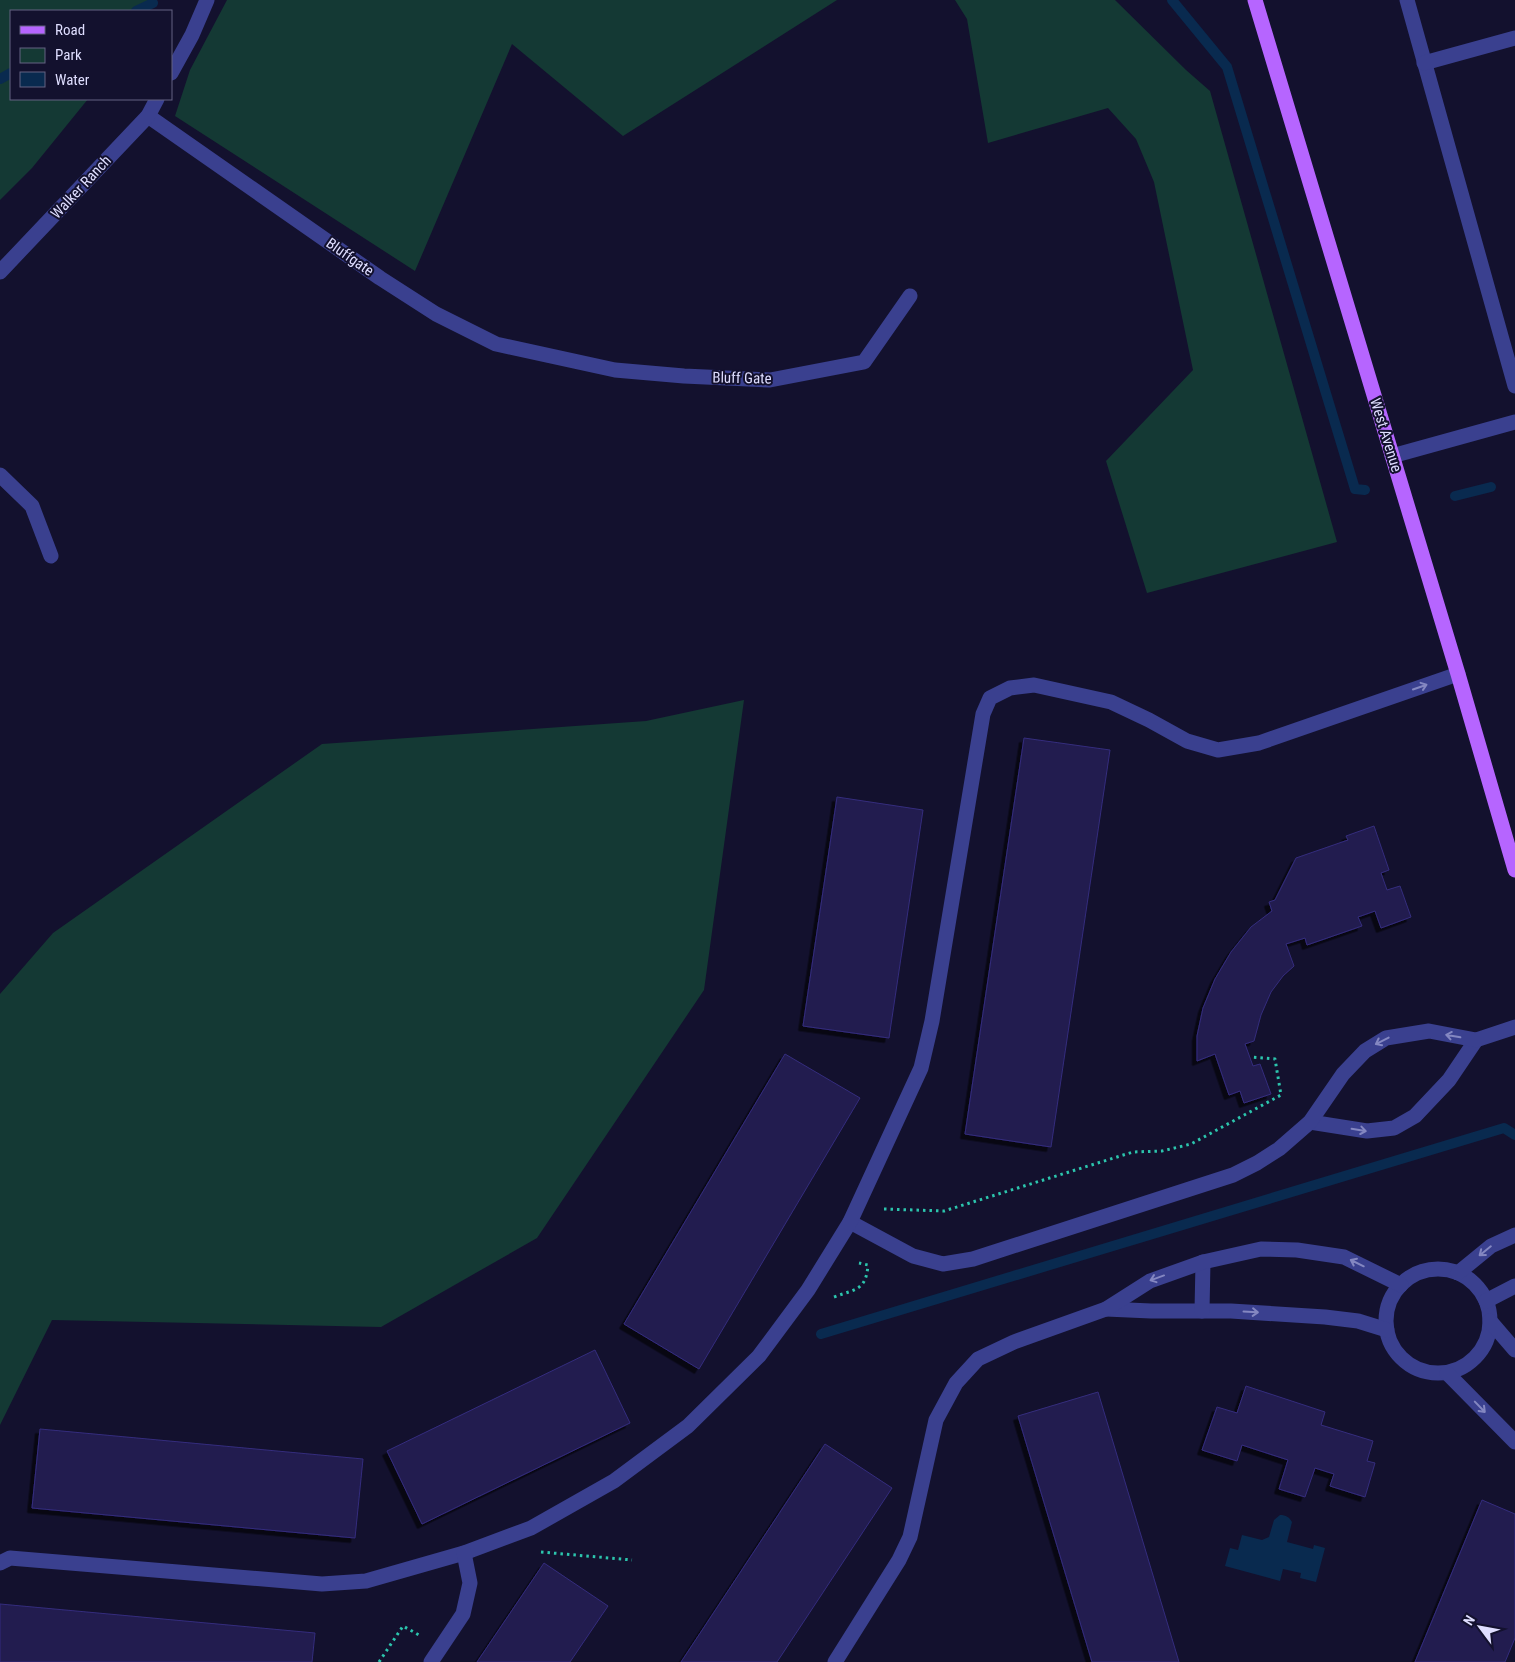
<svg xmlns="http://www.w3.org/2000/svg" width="1515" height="1662" viewBox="0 0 1515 1662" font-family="'Roboto Condensed',sans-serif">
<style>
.green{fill:#143934}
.water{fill:#092a4f}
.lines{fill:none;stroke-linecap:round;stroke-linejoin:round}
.stream{stroke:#092a4f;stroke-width:10}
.building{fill:#211c50;stroke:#352d7d;filter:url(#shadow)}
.path{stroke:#2cc5ad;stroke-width:3;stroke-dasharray:2.5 4;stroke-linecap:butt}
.minor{stroke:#3a408f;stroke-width:15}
.major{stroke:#b665ff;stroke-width:15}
.oneway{stroke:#8487c1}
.labels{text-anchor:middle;stroke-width:4;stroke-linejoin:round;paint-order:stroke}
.street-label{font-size:15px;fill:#dfdeff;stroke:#13112e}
</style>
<defs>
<filter id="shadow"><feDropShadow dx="-4.5" dy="4.5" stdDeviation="0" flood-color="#0009"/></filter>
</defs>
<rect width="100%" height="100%" fill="#13112e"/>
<g class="green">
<polygon points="0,0 148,0 142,11 11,11 11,99 88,99 32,168 0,200"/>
<polygon points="227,0 837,0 623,136 512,44 415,271 175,116 190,70"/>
<polygon points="955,0 1115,0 1186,70 1210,91 1337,542 1147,593 1106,461 1193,370 1154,182 1136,139 1108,108 988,143 967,19"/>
<polygon points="744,700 704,990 537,1238 381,1327 52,1320 0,1425 0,994 53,933 322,744 646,721"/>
</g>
<path class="water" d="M 1280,1515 C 1286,1515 1289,1517 1292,1522 L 1287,1542 L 1313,1549 L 1314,1545 L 1325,1548 L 1316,1582 L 1300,1578 L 1301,1573 L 1283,1569 L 1280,1581 L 1225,1566 L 1230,1548 L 1238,1550 L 1242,1535 L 1262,1540 L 1269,1537 L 1274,1520 Z"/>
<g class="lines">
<g class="stream">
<polyline points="1172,0 1227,67 1355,489 1365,490"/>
<polyline points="136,11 153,3"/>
<polyline points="0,79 11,73"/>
<polyline points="1455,496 1491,487"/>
<polyline points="821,1334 1504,1128 1515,1135"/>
</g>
</g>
<g class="building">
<polygon points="1024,738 1110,750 1051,1147 965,1134"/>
<polygon points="837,797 923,810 889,1038 803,1026"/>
<polygon points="1374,826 1389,870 1381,873 1387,890 1400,886 1411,917 1381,928 1375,911 1358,917 1362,926 1307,945 1305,938 1286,944 1294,966 1283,976 1271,992 1261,1015 1254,1041 1245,1044 1253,1066 1260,1064 1271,1094 1244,1103 1240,1091 1229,1095 1215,1054 1197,1061 1197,1036 1203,1008 1215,979 1231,952 1251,927 1272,911 1269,902 1275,900 1296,858 1348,840 1346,836"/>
<polygon points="785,1054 860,1098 699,1369 624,1324"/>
<polygon points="595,1350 630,1423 422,1524 387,1451"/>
<polygon points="1246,1386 1325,1412 1321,1425 1373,1441 1367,1461 1375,1463 1365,1497 1330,1486 1334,1474 1315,1468 1305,1497 1279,1489 1288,1460 1242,1445 1237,1461 1202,1450 1217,1407 1237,1413"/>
<polygon points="1098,1392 1179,1662 1092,1662 1018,1416"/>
<polygon points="40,1429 363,1459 355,1538 32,1508"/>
<polygon points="825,1444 892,1488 777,1662 681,1662"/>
<polygon points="1482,1500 1515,1514 1515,1638 1505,1662 1415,1662"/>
<polygon points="544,1563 608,1606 570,1662 477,1662"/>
<polygon points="0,1604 315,1633 312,1662 0,1662"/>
</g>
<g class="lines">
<g class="path">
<polyline points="884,1209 944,1211 1133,1152 1162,1151 1191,1144 1281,1095 1275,1059 1250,1057"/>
<path d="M 834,1297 C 855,1289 866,1291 868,1265 L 859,1263"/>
<polyline points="541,1552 632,1560"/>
<polyline points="379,1662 403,1626 419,1635"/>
</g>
<g class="minor">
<polyline points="1407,0 1515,386"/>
<polyline points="1424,63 1515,38"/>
<polyline points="171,73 192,35 207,0"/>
<polyline points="148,116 380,278 436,314 496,344 615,370 684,376 770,380 864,362 910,296"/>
<polyline points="0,272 148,116 157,99"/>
<polyline points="1392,456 1515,422"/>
<polyline points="0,475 32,506 51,556"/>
<polyline points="1310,1122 1367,1131 1394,1128 1415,1116 1449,1080 1476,1040"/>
<polyline points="850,1222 913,1256 943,1264 973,1259 1233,1175 1257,1163 1279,1149 1310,1122 1343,1074 1365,1051 1386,1038 1429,1031 1476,1040 1515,1027"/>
<circle cx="1438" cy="1321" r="52"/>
<polyline points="1458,1273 1491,1246 1515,1235"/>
<polyline points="1486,1301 1515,1286"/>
<polyline points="1106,1309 1151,1311 1231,1311 1325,1317 1358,1321 1387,1330"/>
<polyline points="1202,1311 1203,1262"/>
<polyline points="1490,1321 1515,1350"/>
<polyline points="1447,1373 1515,1442"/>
<polyline points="0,1563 10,1558 322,1584 366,1581 464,1553 531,1528 614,1481 688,1426 759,1356 808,1290 850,1222 921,1068 932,1021 983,714 990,698 1010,688 1034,685 1111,702 1149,720 1187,741 1218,750 1259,743 1458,674"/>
<polyline points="431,1662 463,1614 470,1583 464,1553"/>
<polyline points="835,1662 899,1560 910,1537 936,1420 956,1383 978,1359 1014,1342 1106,1309 1150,1281 1203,1262 1261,1249 1297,1250 1344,1257 1401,1285"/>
</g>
<polyline class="major" points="1255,0 1458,674 1515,870"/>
</g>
<defs><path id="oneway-shaft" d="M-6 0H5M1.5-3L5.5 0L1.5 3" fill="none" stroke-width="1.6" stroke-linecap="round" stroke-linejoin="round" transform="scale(1.25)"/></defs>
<g class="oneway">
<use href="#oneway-shaft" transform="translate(1420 687) rotate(-19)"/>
<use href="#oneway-shaft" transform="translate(1453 1036) rotate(-170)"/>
<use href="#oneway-shaft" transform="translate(1382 1041) rotate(153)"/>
<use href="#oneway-shaft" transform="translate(1359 1130) rotate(9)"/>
<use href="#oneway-shaft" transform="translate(1485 1251) rotate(141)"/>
<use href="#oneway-shaft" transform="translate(1357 1263) rotate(-154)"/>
<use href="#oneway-shaft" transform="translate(1157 1278) rotate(160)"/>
<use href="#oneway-shaft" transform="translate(1251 1312) rotate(3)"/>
<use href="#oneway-shaft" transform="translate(1480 1407) rotate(46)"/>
</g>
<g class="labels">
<g class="street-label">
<text transform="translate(81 187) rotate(-47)" y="5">Walker Ranch</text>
<text transform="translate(350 257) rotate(35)" y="5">Bluffgate</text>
<text transform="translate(742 378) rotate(1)" y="5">Bluff Gate</text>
<text transform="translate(1386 435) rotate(73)" y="5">West Avenue</text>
</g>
</g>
<rect x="10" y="10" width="162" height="90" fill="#13112e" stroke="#656382"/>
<rect x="20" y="26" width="25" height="8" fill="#b665ff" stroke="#656382"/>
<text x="55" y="35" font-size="15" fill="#dfdeff">Road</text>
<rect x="20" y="48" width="25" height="15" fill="#143934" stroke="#656382"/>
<text x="55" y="60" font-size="15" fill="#dfdeff">Park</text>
<rect x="20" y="72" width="25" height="15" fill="#092a4f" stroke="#656382"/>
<text x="55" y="85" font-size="15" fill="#dfdeff">Water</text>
<g transform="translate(1480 1627) rotate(302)" stroke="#13112e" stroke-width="4" paint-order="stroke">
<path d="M0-4L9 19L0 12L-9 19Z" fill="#dfdeff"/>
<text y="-8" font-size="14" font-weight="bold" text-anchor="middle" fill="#dfdeff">N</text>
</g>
</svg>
